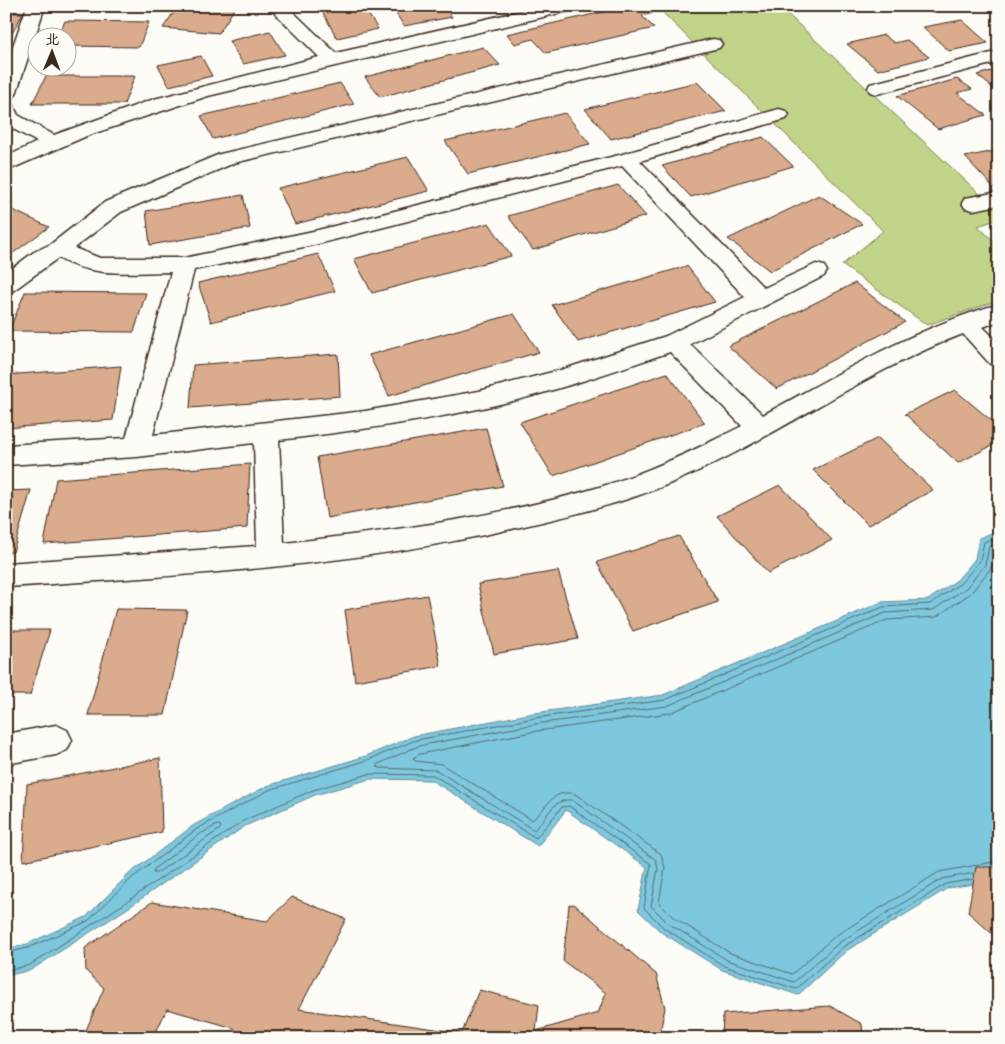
<svg xmlns="http://www.w3.org/2000/svg" width="1005" height="1044" font-family="'Patrick Hand','LXGW WenKai TC',sans-serif">
<style>
.green{fill:#c2d489;stroke:#7e7f54}
.water{fill:#7ec8df;stroke:#638992}
.lines{fill:none;stroke-linecap:round;stroke-linejoin:round}
.shore{stroke:#56696b;stroke-width:1}
.building{fill:#daab8c;stroke:#3b2a1e}
.street-casing{stroke:#3b2a1e;stroke-width:3}
.street{fill:#fdfcf7;fill-rule:evenodd}
</style>
<rect width="100%" height="100%" fill="#fdfcf7"/>
<filter id="ink" filterUnits="userSpaceOnUse"><feTurbulence type="fractalNoise" baseFrequency=".02" numOctaves="2"/><feDisplacementMap in="SourceGraphic" scale="10" xChannelSelector="R" yChannelSelector="G"/><feConvolveMatrix kernelMatrix="1 2 1 2 8 2 1 2 1" color-interpolation-filters="sRGB"/></filter>
<g filter="url(#ink)">
<polygon class="green" points="656,6 779,6 999,212 999,219 978,226 999,246 999,300 927,325 842,265 883,231"/>
<polygon class="water" points="999,530 999,880 948,888 846,951 798,995 722,970 661,932 638,910 647,867 566,810 538,846 431,780 370,779 315,795 245,826 128,908 31,970 6,976 6,949 27,944 86,917 129,874 194,825 267,786 366,756 414,736 534,713 663,695 882,602 928,600 957,580 975,559 979,538"/>
<g class="lines">
<g class="shore">
<path d="M999,551L996,553L991,568L971,593L936,617L887,620L670,713L537,731L420,754L413,758L415,761L441,764L532,820C548,808 552,788 575,794L661,854L665,868L659,903L673,917L730,953L792,974L835,936L939,872L999,861"/>
<polygon points="218,825 221,826 220,829 157,873 153,873 154,869 200,834"/>
<path d="M974,873L942,879L840,942L794,982L727,960L668,923L651,906L658,869L656,860L572,800C552,798 547,819 534,830L436,770L379,768L376,765L418,746L536,724L667,706L885,613L933,610L966,588L985,565L989,547L999,543"/>
<polyline points="6,953 28,948 88,921 132,878 197,829 269,790 368,760 416,740 535,718 665,700 883,607 930,604 961,583 980,561 984,542 999,536"/>
<polyline points="6,971 30,965 125,903 243,821 313,790 369,774 433,775 536,838 562,807 569,806 651,864 644,908 664,928 724,966 796,989 843,947 946,884 973,879"/>
</g>
</g>
<g class="building">
<polygon points="178,6 236,6 219,33 163,28"/>
<polygon points="355,6 363,6 378,29 337,38 323,13"/>
<polygon points="391,6 445,6 452,17 404,26"/>
<polygon points="476,6 502,6 479,11"/>
<polygon points="629,6 646,6 653,13 642,16 654,28 546,53 533,39 515,44 507,34"/>
<polygon points="6,13 23,13 8,41 6,41"/>
<polygon points="962,20 988,43 949,51 923,27"/>
<polygon points="65,21 149,22 139,47 68,46 68,38 57,38"/>
<polygon points="270,31 285,55 243,64 229,41"/>
<polygon points="884,35 894,43 907,40 929,57 878,70 847,44"/>
<polygon points="483,47 500,65 380,97 365,77"/>
<polygon points="201,56 212,76 169,86 158,65"/>
<polygon points="999,69 999,93 977,75"/>
<polygon points="46,76 135,76 124,104 32,104"/>
<polygon points="957,79 972,89 957,93 986,115 938,129 897,96"/>
<polygon points="697,82 726,111 611,139 585,109"/>
<polygon points="340,83 354,104 213,139 201,116"/>
<polygon points="565,113 590,144 468,174 445,141"/>
<polygon points="763,137 793,166 691,197 662,166"/>
<polygon points="999,150 999,187 994,188 965,157"/>
<polygon points="408,157 429,191 295,224 278,188"/>
<polygon points="618,185 646,216 533,250 508,216"/>
<polygon points="243,195 250,228 150,245 146,211"/>
<polygon points="819,195 862,224 770,271 728,239"/>
<polygon points="6,207 49,227 9,256 6,255"/>
<polygon points="489,223 511,256 372,293 354,259"/>
<polygon points="318,254 335,291 211,322 198,283"/>
<polygon points="687,266 715,302 578,342 552,305"/>
<polygon points="855,283 905,322 777,389 728,346"/>
<polygon points="25,292 146,293 134,332 9,331"/>
<polygon points="514,314 539,352 389,396 369,355"/>
<polygon points="338,354 340,396 190,408 193,365"/>
<polygon points="121,366 113,420 6,428 6,375"/>
<polygon points="667,373 705,423 553,476 520,422"/>
<polygon points="955,390 999,427 999,442 958,463 905,414"/>
<polygon points="486,428 503,486 327,518 317,457"/>
<polygon points="878,438 933,490 868,525 813,470"/>
<polygon points="250,464 247,528 44,544 56,479"/>
<polygon points="780,485 832,540 768,573 717,516"/>
<polygon points="31,490 13,552 6,553 6,491"/>
<polygon points="679,536 718,602 633,631 597,562"/>
<polygon points="558,571 578,639 494,654 478,584"/>
<polygon points="427,595 441,666 355,681 345,610"/>
<polygon points="116,609 187,610 165,715 88,715"/>
<polygon points="6,630 50,630 30,695 6,695"/>
<polygon points="160,758 162,832 23,861 27,784"/>
<polygon points="976,867 999,867 999,940 968,912"/>
<polygon points="292,897 346,919 299,1009 462,1033 479,990 539,1005 536,1031 598,1013 606,993 563,961 569,905 574,904 656,974 665,1008 659,1037 239,1038 234,1028 167,1009 153,1038 97,1038 84,1035 104,988 86,971 85,948 152,902 267,921"/>
<polygon points="830,1006 862,1024 863,1038 722,1038 723,1014"/>
</g>
<g class="lines">
<g class="street-casing">
<g id="street">
<polygon points="27,6 45,6 16,94 13,98 6,100 6,66"/>
<polygon points="268,6 287,6 336,53 543,6 578,6 575,10 569,11 208,96 89,135 6,171 6,157 37,142 6,125 6,103 13,105 18,115 54,135 154,99 319,57"/>
<path d="M713,39L719,40L722,44L719,48L234,163L121,212L74,248L100,258H184L318,230L619,155L779,109L786,111L789,115L786,119L640,161L764,288L816,264L824,266L827,271L824,276L690,344L763,415C839,374 916,327 999,304V321L983,327L999,343V366L990,364L963,334C861,373 772,441 671,483C621,504 569,516 516,528C349,567 177,576 6,587V563L257,546L254,443L137,457L6,465V445L126,438L171,272C133,272 92,278 58,258L14,290L6,293V273L34,252L51,244L105,202L220,154ZM622,166L745,297L666,336L564,369L479,391L365,411L153,435L194,270L318,244ZM670,352L742,426C697,449 651,471 603,486C500,517 391,531 284,543L279,440C346,432 412,423 478,409C543,396 607,373 670,352Z"/>
<polygon points="999,51 999,62 877,94 870,92 868,88 870,84"/>
<polygon points="999,192 999,205 973,210 965,208 962,203 965,198"/>
<polygon points="56,725 67,730 72,740 67,750 56,755 6,764 6,734"/>
</g>
</g>
<use href="#street" class="street"/>
</g>
</g>
<rect width="1005" height="1044" fill="none" stroke="#fdfcf7" stroke-width="25"/>
<rect x="12" y="12" width="980" height="1019" fill="none" stroke="#3b2a1e" stroke-width="2" filter="url(#ink)"/>
<g transform="translate(52 52) rotate(1)"><circle r="24" fill="#fdfcf7" stroke="#afa8a0"/>
<path d="M0-4L9 19L0 12L-9 19Z" fill="#3b2a1e"/>
<text y="-8" font-size="14" font-weight="bold" text-anchor="middle" fill="#3b2a1e">北</text>
</g>
</svg>
